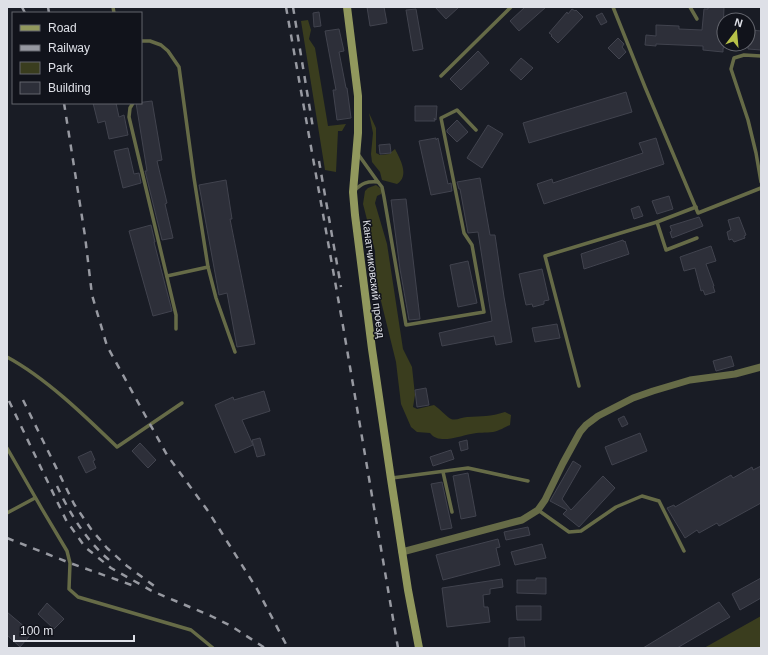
<svg xmlns="http://www.w3.org/2000/svg" width="768" height="655" font-family="Arial,sans-serif">
<style>
.green{fill:#3a3d1e}
.building{fill:#2d2f39;stroke:#41434e}
.lines{fill:none;stroke-linecap:round;stroke-linejoin:round}
.lane{stroke:#666b47;stroke-width:3.5}
.street{stroke:#666b47;stroke-width:7}
.secondary{stroke:#91985d;stroke-width:8}
.rail{stroke:#9799a1;stroke-width:2.5;stroke-dasharray:7 7;stroke-linecap:butt}
.labels{text-anchor:middle;stroke-width:3;stroke-linejoin:round;paint-order:stroke}
.street-label{font-size:11px;fill:#dee0e7;stroke:#11131b}
</style>
<rect width="100%" height="100%" fill="#191c25"/>
<g class="green">
<polygon points="308,20 311,30 309,39 315,48 328,126 346,124 342,131 338,131 336,172 325,170 301,21"/>
<path d="M369,113L376,128V153L380,155L389,154L395,149C400,159 410,176 397,184L382,180L380,172L372,162L371,154L373,133Z"/>
<path d="M376,185L383,190L381,194L377,196L375,203L387,244L403,349L412,367L415,395L413,407L417,409L434,405C439,408 447,417 451,419C456,421 462,417 467,417C482,416 490,417 505,412L511,415L510,425C505,427 499,431 493,432C486,433 478,432 471,434C459,436 439,445 430,433L417,432L411,427L401,404L396,362L381,301L376,285L375,251L363,204L365,191L368,188Z"/>
<polygon points="761,616 761,648 704,648"/>
</g>
<g class="building">
<polygon points="367,7 384,7 387,23 370,26"/>
<polygon points="435,7 459,7 446,19"/>
<polygon points="525,7 546,7 519,31 510,21"/>
<polygon points="708,7 724,7 723,32 724,32 724,48 723,48 723,52 703,50 703,46 656,44 656,46 645,45 646,35 656,36 656,25 679,26 679,29 702,30 704,9 708,9"/>
<polygon points="416,9 423,49 413,51 406,10"/>
<polygon points="572,9 575,11 576,10 583,17 558,43 551,36 552,35 549,33 567,12 568,14"/>
<polygon points="319,12 321,26 314,27 313,13"/>
<polygon points="602,13 607,22 601,25 596,16"/>
<polygon points="339,29 344,51 339,52 346,88 347,88 351,118 337,120 333,90 336,90 325,31"/>
<polygon points="751,30 761,31 761,50 748,49 748,33 750,33"/>
<polygon points="618,38 624,44 622,47 626,52 619,59 608,48"/>
<polygon points="478,51 489,63 461,90 450,79"/>
<polygon points="521,58 533,68 521,80 510,70"/>
<polygon points="626,92 632,112 529,143 523,123"/>
<polygon points="152,101 162,160 157,161 167,203 165,204 173,238 162,240 145,171 147,171 136,103"/>
<polygon points="93,103 116,103 119,117 124,115 128,135 109,139 105,121 98,123"/>
<polygon points="415,106 437,106 436,120 434,118 435,121 415,121"/>
<polygon points="457,120 468,132 457,142 447,132 447,130"/>
<polygon points="488,125 503,134 482,168 467,158"/>
<polygon points="436,138 436,140 438,138 448,184 451,183 452,191 431,195 419,141"/>
<polygon points="656,138 664,164 544,204 537,184 552,179 553,183 643,153 639,143"/>
<polygon points="390,144 391,153 380,154 379,145"/>
<polygon points="128,148 134,174 139,173 141,183 123,188 114,151"/>
<polygon points="480,178 490,235 495,235 504,297 512,342 496,345 494,336 442,346 439,333 492,321 478,232 468,233 460,189 459,189 457,182"/>
<polygon points="226,180 232,219 230,219 255,344 237,347 227,293 219,295 199,185"/>
<polygon points="669,196 673,209 657,214 652,201"/>
<polygon points="406,199 420,319 409,320 400,269 391,200"/>
<polygon points="639,206 643,216 634,219 631,209"/>
<polygon points="699,217 703,226 672,238 670,232 672,231 670,226"/>
<polygon points="739,217 746,235 744,236 745,238 734,242 732,239 729,240 727,232 731,230 728,220"/>
<polygon points="151,225 155,242 154,242 172,311 153,316 129,231"/>
<polygon points="623,240 624,242 625,241 629,254 584,269 581,254"/>
<polygon points="711,246 716,261 706,264 714,286 713,286 715,292 705,295 703,290 701,291 695,268 684,271 680,257"/>
<polygon points="468,261 477,303 458,307 450,265"/>
<polygon points="542,269 549,300 544,301 544,304 533,307 532,304 526,305 519,274"/>
<polygon points="557,324 560,338 535,342 532,328"/>
<polygon points="731,356 734,366 716,371 713,361"/>
<polygon points="426,388 429,405 417,407 415,390"/>
<polygon points="264,391 270,411 242,420 253,445 235,453 215,405 233,397 234,400"/>
<polygon points="624,416 628,424 622,427 618,419"/>
<polygon points="640,433 647,451 612,465 605,447"/>
<polygon points="260,438 265,455 257,457 252,440"/>
<polygon points="467,440 468,449 461,451 459,442"/>
<polygon points="140,443 156,460 148,468 132,451"/>
<polygon points="451,450 454,459 433,466 430,457"/>
<polygon points="91,451 95,460 93,461 96,468 86,473 78,457"/>
<polygon points="573,461 581,466 562,499 571,510 603,476 615,488 579,527 563,514 567,510 550,501"/>
<polygon points="761,466 761,503 719,526 717,523 699,533 697,530 685,538 667,508 674,505 675,507 731,475 733,478 752,467 753,470"/>
<polygon points="468,473 476,516 461,519 453,476"/>
<polygon points="442,482 452,528 441,530 431,484"/>
<polygon points="528,527 530,535 506,540 504,532"/>
<polygon points="498,539 500,547 496,548 500,565 443,580 436,555"/>
<polygon points="542,544 546,558 515,565 511,552"/>
<polygon points="536,578 546,578 546,594 517,593 517,580 536,580"/>
<polygon points="761,578 761,598 740,610 732,594"/>
<polygon points="502,579 503,587 490,589 490,594 483,595 484,607 488,607 490,622 447,627 442,588"/>
<polygon points="719,602 730,617 677,648 643,648"/>
<polygon points="47,603 64,619 54,629 38,614"/>
<polygon points="516,606 541,606 541,620 517,620"/>
<polygon points="7,612 32,633 20,647 7,635"/>
<polygon points="524,637 525,648 509,648 509,638"/>
</g>
<g class="lines">
<g class="lane">
<polyline points="113,7 114,13"/>
<polyline points="613,7 645,87 698,213 761,188"/>
<polyline points="690,7 697,19"/>
<polyline points="141,41 150,41 161,45 168,51 179,67 194,178 208,267 216,298 235,352"/>
<polyline points="761,56 744,55 734,58 731,69 748,120 756,153 761,182"/>
<polyline points="441,76 511,7"/>
<polyline points="133,103 130,108 129,117 176,315 176,329"/>
<polyline points="378,182 382,187 384,197 406,325 484,312 472,245 464,233 441,118 457,110 476,130"/>
<path d="M354,191C362,183 367,181 378,182L358,154"/>
<polyline points="657,222 666,250 697,238"/>
<polyline points="167,276 208,267"/>
<path d="M7,357C46,378 85,416 117,447L182,403"/>
<polyline points="579,386 545,256 657,222 696,207"/>
<polyline points="7,448 42,509 67,551 70,563 69,589 78,597 191,630 213,648"/>
<polyline points="443,472 452,512"/>
<polyline points="392,478 468,468 528,481"/>
<polyline points="538,510 569,532 581,531 616,507 642,496 659,501 684,551"/>
<polyline points="7,513 35,498"/>
</g>
<polyline class="street" points="402,552 522,520 538,510 545,500 563,463 580,432 586,425 598,416 633,398 653,391 690,380 735,374 761,367"/>
<polyline class="secondary" points="347,7 358,96 358,133 353,192 355,215 372,349 391,479 408,590 419,648"/>
<g class="rail">
<polyline points="22,7 25,13"/>
<polyline points="48,7 49,13"/>
<polyline points="286,7 343,326 398,648"/>
<polyline points="293,7 313,128"/>
<polyline points="64,103 85,236 92,295 107,346 167,455 208,511 257,589 288,648"/>
<polyline points="319,161 341,287"/>
<polyline points="23,400 74,504 91,529 107,548 127,566 157,588"/>
<polyline points="9,401 66,520 85,547 111,568 152,591 211,616 231,626 265,648"/>
<path d="M57,486C70,514 88,544 113,563"/>
<polyline points="7,538 70,563 137,587"/>
</g>
</g>
<g class="labels">
<g class="street-label">
<text transform="translate(374 279) rotate(83)" y="4">Канатчиковский проезд</text>
</g>
</g>
<rect width="768" height="655" fill="none" stroke="#dee0e7" stroke-width="16"/>
<rect x="12" y="12" width="130" height="92" fill="#11131b" stroke="#63656d"/>
<rect x="20" y="25" width="20" height="6" fill="#91985d" stroke="#63656d"/>
<text x="48" y="32" font-size="12" fill="#dee0e7">Road</text>
<rect x="20" y="45" width="20" height="6" fill="#9799a1" stroke="#63656d"/>
<text x="48" y="52" font-size="12" fill="#dee0e7">Railway</text>
<rect x="20" y="62" width="20" height="12" fill="#3a3d1e" stroke="#63656d"/>
<text x="48" y="72" font-size="12" fill="#dee0e7">Park</text>
<rect x="20" y="82" width="20" height="12" fill="#2d2f39" stroke="#63656d"/>
<text x="48" y="92" font-size="12" fill="#dee0e7">Building</text>
<g transform="translate(736 32) rotate(16)"><circle r="19" fill="#11131b" stroke="#63656d"/>
<path d="M0-3L7 15L0 10L-7 15Z" fill="#b7c148"/>
<text y="-6" font-size="11" font-weight="bold" text-anchor="middle" fill="#dee0e7">N</text>
</g>
<path d="M14 635v6h120v-6" fill="none" stroke="#dee0e7" stroke-width="2"/>
<text x="20" y="635" font-size="12" fill="#dee0e7" stroke="#11131b" stroke-width="3" paint-order="stroke">100 m</text>
</svg>
